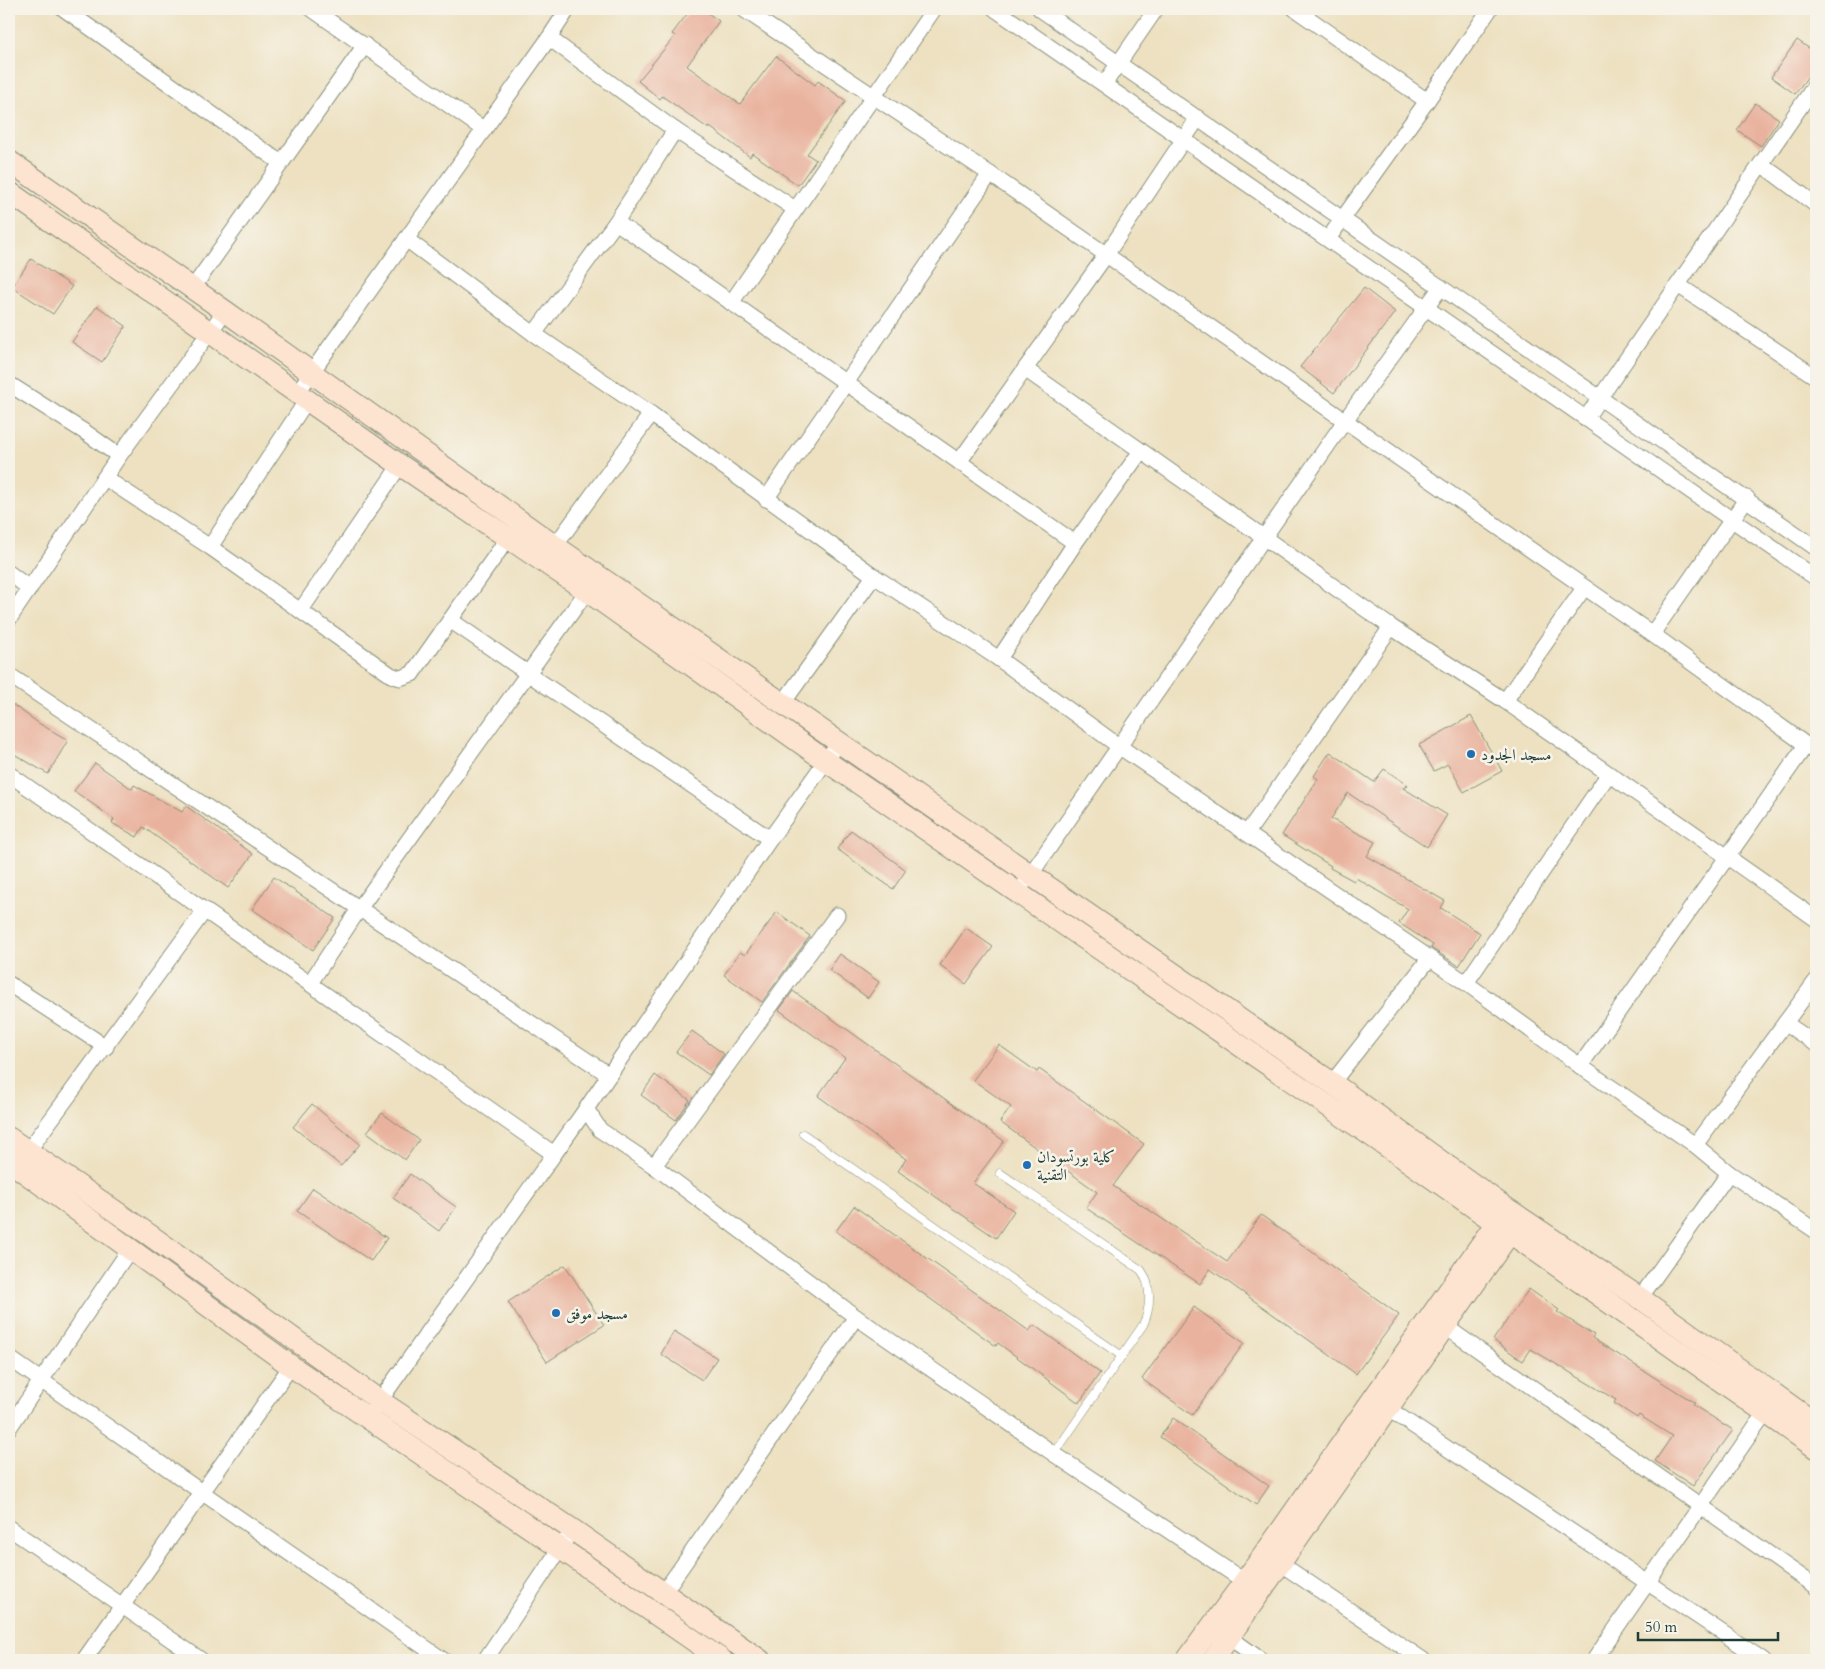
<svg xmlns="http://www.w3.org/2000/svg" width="1825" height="1669" font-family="Cardo,Amiri,serif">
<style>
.building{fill:#e9b29e}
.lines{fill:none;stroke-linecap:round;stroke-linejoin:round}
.lane-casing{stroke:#868f7a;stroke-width:9}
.street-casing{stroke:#868f7a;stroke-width:17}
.secondary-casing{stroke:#868f7a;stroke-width:23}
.lane{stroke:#fff;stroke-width:8}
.street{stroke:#fff;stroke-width:15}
.secondary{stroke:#fde4d1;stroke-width:21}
.poi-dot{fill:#1f6fb2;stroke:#f7f3e8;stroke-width:2}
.labels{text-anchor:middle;stroke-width:5;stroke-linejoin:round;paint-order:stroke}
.poi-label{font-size:16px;fill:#1f3d34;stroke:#f7f3e8;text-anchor:start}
</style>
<rect width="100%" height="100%" fill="#f7f3e8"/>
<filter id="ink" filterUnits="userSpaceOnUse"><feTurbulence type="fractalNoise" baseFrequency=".02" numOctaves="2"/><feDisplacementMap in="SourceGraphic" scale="10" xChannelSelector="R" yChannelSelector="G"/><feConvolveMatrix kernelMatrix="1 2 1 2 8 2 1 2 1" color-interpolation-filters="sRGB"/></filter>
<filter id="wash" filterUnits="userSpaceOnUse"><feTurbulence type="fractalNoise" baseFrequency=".0096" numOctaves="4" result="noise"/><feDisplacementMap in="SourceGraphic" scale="20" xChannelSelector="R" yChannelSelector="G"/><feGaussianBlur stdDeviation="1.12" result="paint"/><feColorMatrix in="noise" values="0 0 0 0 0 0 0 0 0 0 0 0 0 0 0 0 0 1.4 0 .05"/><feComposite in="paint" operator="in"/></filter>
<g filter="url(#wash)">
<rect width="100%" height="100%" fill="#ede1c1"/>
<g id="blocks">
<g class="building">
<polygon points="691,9 702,9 719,21 687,66 740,104 776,56 815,85 818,81 846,101 807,154 816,160 798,185 752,153 750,157 710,127 709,129 662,96 660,99 638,81 675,36 672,34"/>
<polygon points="1797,40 1816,53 1816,65 1795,94 1771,77"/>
<polygon points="1755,103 1779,119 1761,146 1737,130"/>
<polygon points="31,259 72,286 53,314 12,287"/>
<polygon points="1364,288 1395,312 1334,393 1300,367"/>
<polygon points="97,306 126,326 102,362 72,342"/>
<polygon points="9,702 40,724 68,740 48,774 9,751"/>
<polygon points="1471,716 1502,771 1464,792 1448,764 1434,771 1419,745"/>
<polygon points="1330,752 1374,782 1384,769 1408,785 1403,788 1447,815 1427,847 1348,793 1331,819 1375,842 1367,856 1445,901 1441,908 1480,933 1459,966 1431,948 1433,945 1399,923 1408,909 1356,878 1354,881 1330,868 1331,866 1282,835 1318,779 1314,776"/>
<polygon points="95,763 132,789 134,785 182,812 186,806 253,854 228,888 143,827 137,837 112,823 114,819 74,791"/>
<polygon points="851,830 906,870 893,889 837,849"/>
<polygon points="274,877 335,918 313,950 252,909"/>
<polygon points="777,912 810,936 762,1002 724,975 740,952 745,955"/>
<polygon points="966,928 993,947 966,984 940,965"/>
<polygon points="840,954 879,982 868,998 829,970"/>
<polygon points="793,991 1004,1141 973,1183 1014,1211 996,1238 898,1171 906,1159 818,1096 845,1058 779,1010"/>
<polygon points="692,1031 724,1054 709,1075 676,1052"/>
<polygon points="999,1045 1037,1072 1039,1069 1144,1144 1113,1186 1227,1262 1261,1215 1399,1315 1356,1374 1210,1269 1200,1284 1086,1208 1097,1192 1000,1122 1011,1107 973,1080"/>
<polygon points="655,1075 690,1100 676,1120 641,1095"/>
<polygon points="312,1104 360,1144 341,1166 293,1127"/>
<polygon points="382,1113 419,1140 405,1160 367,1132"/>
<polygon points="410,1174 456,1207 439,1231 393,1198"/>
<polygon points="313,1188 387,1238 371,1261 297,1211"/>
<polygon points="854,1206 1029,1331 1034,1325 1100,1373 1079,1403 998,1343 996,1346 836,1231"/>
<polygon points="565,1265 604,1325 547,1362 508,1302"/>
<polygon points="1529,1289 1559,1310 1557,1312 1594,1335 1592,1338 1695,1403 1693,1405 1733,1430 1693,1486 1655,1461 1672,1436 1639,1415 1637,1418 1614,1403 1616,1400 1531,1349 1523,1361 1493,1340"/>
<polygon points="1194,1307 1244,1343 1192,1415 1142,1379"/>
<polygon points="674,1331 717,1358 702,1380 661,1354"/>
<polygon points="1173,1418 1269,1486 1256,1505 1160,1437"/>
</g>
</g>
</g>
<g filter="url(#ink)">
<use href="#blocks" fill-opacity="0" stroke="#868f7a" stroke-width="1"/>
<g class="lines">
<g class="lane-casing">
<g id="lane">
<polyline points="803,1134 1122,1356"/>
<path d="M1000,1173L1141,1270C1152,1285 1151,1308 1143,1325L1054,1454"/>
</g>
</g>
<g class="street-casing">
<g id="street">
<polyline points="64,9 281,163"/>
<polyline points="312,9 483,129"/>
<polyline points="743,9 990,174 1652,634 1816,752"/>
<polyline points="995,9 1816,578"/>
<polyline points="1040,9 1816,548"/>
<polyline points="1295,9 1427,101"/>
<polyline points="549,38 675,130 795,209"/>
<polyline points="1105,83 1156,9"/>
<polyline points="1761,164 1816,205"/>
<polyline points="616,222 1075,543"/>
<polyline points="406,239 534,334 651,414 874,576 999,659 1120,747 1466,983 1580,1066 1695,1145 1729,1173 1816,1231"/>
<polyline points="1328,239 1427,101 1490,9"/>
<polyline points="1678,285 1816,377"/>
<polyline points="192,289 365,45"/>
<polyline points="731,303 934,9"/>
<polyline points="534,334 616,222 675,130"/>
<polyline points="1025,369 1391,627 1505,701 1816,919"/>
<polyline points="9,384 88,434 119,456"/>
<polyline points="297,393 549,38 568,9"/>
<polyline points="1586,418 1816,84"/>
<polyline points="959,462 1106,255 1198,118"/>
<polyline points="105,478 210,547 391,675 400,678 412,674 508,538"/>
<polyline points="766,499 990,174"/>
<polyline points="555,546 651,414"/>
<polyline points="210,547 307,400"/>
<polyline points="9,573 29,588"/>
<polyline points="301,610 400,465"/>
<polyline points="9,619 119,456 225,311"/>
<polyline points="450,620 770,839"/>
<polyline points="1652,634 1747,498"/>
<polyline points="999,659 1075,543 1141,451"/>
<polyline points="9,675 609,1075"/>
<polyline points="1505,701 1584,588"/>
<polyline points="783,703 874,576"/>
<polyline points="9,774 554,1154"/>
<polyline points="1247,833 1391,627"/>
<polyline points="1026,881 1344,422 1441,287"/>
<polyline points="310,983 359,909 587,591"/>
<polyline points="1466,983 1608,775"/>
<polyline points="9,984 106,1047"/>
<polyline points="1785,1023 1816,1044"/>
<polyline points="1580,1066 1806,745"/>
<polyline points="1332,1083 1429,959"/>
<polyline points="586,1109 600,1130 654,1166 856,1317 1054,1454 1244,1581"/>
<polyline points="1695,1145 1816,981"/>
<polyline points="28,1151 205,910"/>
<polyline points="654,1166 837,915"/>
<polyline points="1640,1298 1729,1173"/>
<polyline points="1446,1327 1816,1587"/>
<polyline points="9,1358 443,1660"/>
<polyline points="1387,1408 1763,1660"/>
<polyline points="374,1409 586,1109 770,839 840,741"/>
<polyline points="9,1428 130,1249"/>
<polyline points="9,1528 201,1660"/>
<polyline points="1281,1564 1423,1660"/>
<polyline points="664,1592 856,1317"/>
<polyline points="1229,1637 1261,1660"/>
<polyline points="84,1660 291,1366"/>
<polyline points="485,1660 565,1541"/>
<polyline points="1594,1660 1771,1404"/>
</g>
</g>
<g class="secondary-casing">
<g id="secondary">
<polyline points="9,161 225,311 555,546 1332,1083 1506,1208 1640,1298 1816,1424"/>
<polyline points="9,192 400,465 587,591 826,761 1401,1156 1816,1448"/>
<polyline points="9,1138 151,1236 380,1401 573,1530 760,1660"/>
<polyline points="9,1161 291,1366 560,1548 722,1660"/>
<polyline points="1187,1660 1266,1552 1503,1213"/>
<polyline points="1213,1660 1518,1221"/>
</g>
</g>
<use href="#lane" class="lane"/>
<use href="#street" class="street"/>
<use href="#secondary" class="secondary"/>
</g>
</g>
<g class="poi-dot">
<circle cx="1471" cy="754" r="5"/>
<circle cx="1027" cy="1165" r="5"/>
<circle cx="556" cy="1313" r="5"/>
</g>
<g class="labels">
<g class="poi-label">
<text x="1481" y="760">مسجد الجدود</text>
<text x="1037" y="1162">كلية بورتسودان<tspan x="1037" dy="18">التقنية</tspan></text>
<text x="566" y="1319">مسجد موفق</text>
</g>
</g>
<rect width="1825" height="1669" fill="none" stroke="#f7f3e8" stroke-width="30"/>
<path d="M1638 1632v8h140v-8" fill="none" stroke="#1f3d34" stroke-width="2.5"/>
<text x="1645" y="1632" font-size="15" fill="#1f3d34" stroke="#f7f3e8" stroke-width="4" paint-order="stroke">50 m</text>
</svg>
